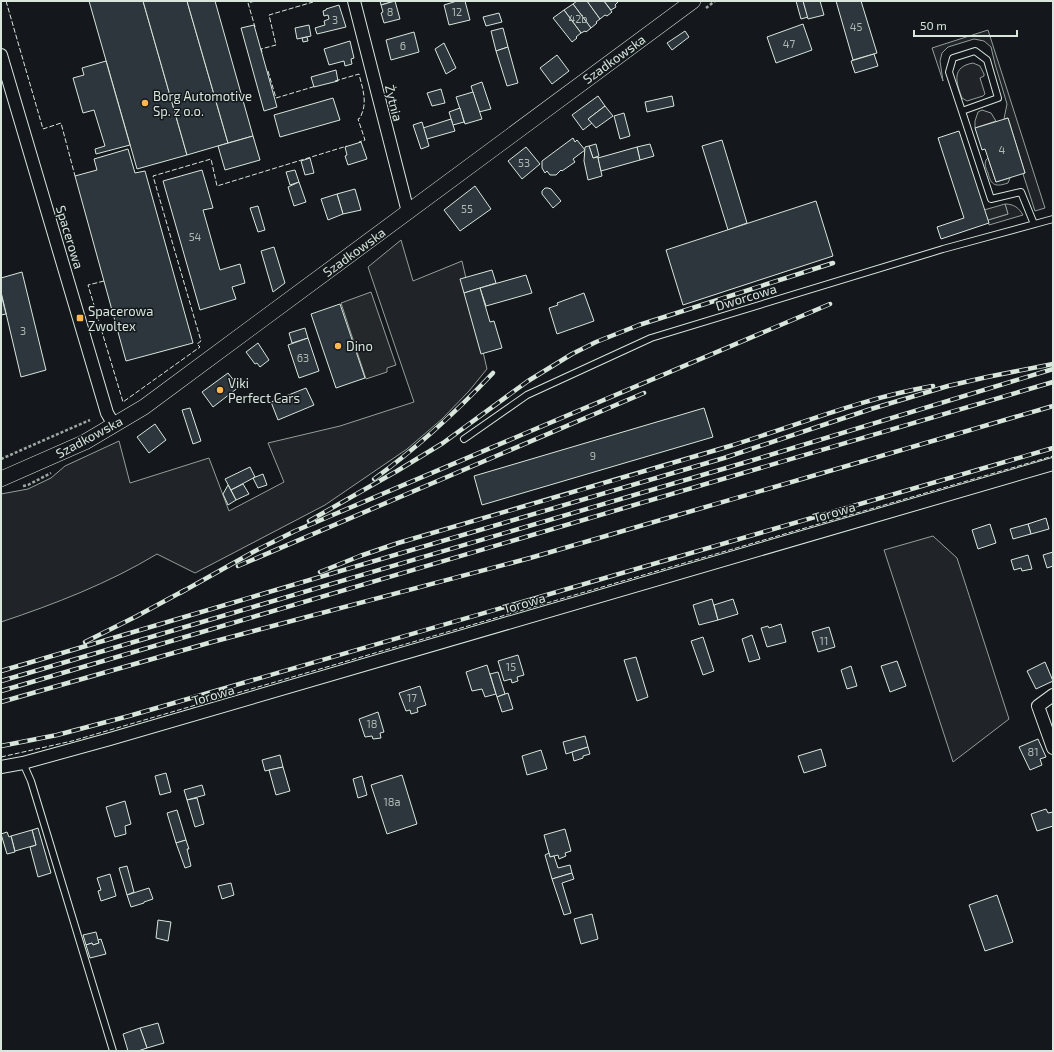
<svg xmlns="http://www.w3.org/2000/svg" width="1054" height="1052" font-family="'Exo 2',sans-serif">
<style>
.green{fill:#202428;stroke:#939e99}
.parking{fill:#24282b;stroke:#939e99}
.building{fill:#2c363c;stroke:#d8e6dc}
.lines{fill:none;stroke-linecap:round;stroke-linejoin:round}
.service-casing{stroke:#d8e6dc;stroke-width:8}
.minor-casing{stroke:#d8e6dc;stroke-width:14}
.tertiary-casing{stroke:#d8e6dc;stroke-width:16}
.path{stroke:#9da8a2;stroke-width:2.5;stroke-dasharray:3 2;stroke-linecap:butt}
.service{stroke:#14181c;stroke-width:6}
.minor{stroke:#14181c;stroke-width:12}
.tertiary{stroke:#14181c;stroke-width:15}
.rail-casing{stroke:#d8e6dc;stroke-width:4.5}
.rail{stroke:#14181c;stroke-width:3;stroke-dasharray:9;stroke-linecap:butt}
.fence{stroke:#d8e6dc;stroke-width:1;stroke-dasharray:5 2;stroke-linecap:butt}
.poi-dot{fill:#ffb74d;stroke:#14181c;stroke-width:1.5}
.labels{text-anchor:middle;stroke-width:3;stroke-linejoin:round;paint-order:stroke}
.number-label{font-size:11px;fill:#adbab4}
.street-label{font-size:13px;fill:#d8e6dc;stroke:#14181c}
.poi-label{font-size:13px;fill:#d8e6dc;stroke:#14181c;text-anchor:start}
</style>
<rect width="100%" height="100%" fill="#14181c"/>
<g class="green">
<polygon points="988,30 1045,208 1035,211 1023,174 1025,173 1008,118 1004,119 1007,104 995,64 991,47 984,41 974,39 948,47 942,53 940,61 943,81 932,48"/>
<path d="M973,63L980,66L984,74V76L980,78L985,94L983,96L967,101L962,98C956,82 951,67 973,63Z"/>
<polygon points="982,110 991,113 996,121 975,128 975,121 978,112"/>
<path d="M988,158L996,182L1010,178L1008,183C996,187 991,186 988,173C986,168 984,165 986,160Z"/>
<path d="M1005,204C1014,204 1019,208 1023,215L989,225L988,220L1008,214Z"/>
<path d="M401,240L413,281L462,261L487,369L469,391L442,419L407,449L325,505L195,573L157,554C109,583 55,604 1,622V494L28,489L51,478L65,466L119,441L130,483L209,458L229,511L284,482L268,443L340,426L414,402L368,267Z"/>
<polygon points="933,536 957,558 1009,719 953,762 884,550"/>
</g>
<g class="parking">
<polygon points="1005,204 1008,214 988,220 984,210"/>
<polygon points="371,292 396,365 387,368 387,372 366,379 341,303"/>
</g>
<g class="building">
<polygon points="89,1 143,1 187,155 137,169"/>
<polygon points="143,1 187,1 228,143 187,155"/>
<polygon points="187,1 215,1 253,136 228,143"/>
<polygon points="380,1 395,1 381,5"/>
<polygon points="395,1 400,19 384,23 381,13 383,12 381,5"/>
<polygon points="457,1 465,1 470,20 449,25 444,5"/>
<polygon points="577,1 587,1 600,19 596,22 597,23 591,28 573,4"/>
<polygon points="587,1 604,1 612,12 607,16 605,15 600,19"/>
<polygon points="604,1 618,1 618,2 615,5 616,7 611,10"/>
<polygon points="796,1 803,1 808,17 801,19"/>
<polygon points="803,1 820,1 824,15 808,19"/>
<polygon points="836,1 861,1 877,53 853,60"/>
<polygon points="573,4 591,28 586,32 585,31 581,33 564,10"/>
<polygon points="339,5 346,27 317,34 315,28 325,25 324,21 329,19 328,15 324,16 323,11 326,10 326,9"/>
<polygon points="564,10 581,33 576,37 577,38 572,42 553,18"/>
<polygon points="499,13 502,22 486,26 483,17"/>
<polygon points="803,24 812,50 776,63 767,37"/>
<polygon points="254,25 277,107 264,111 241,28"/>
<polygon points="309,25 311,36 297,39 295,28"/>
<polygon points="503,28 508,47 496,51 491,31"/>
<polygon points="685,31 689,37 672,50 667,43"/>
<polygon points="414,32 419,52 391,60 386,40"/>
<polygon points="307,37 308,41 303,42 302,38"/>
<polygon points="350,41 354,58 351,59 352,64 345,66 344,61 329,65 324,49"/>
<polygon points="444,43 456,68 446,74 435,49"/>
<polygon points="508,47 518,83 507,86 496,51"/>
<polygon points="874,54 878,66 855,73 851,61"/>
<polygon points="557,55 569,71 552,84 540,68"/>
<polygon points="106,61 130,145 96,154 95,149 105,146 94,110 83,113 73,78 84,75 82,68"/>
<polygon points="336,70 338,81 314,87 311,77"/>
<polygon points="482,82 491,109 479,112 471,86"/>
<polygon points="441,89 445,103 432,106 427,93"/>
<polygon points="473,92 482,119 465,124 456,97"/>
<polygon points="598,96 605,106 588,119 592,123 583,130 572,115"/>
<polygon points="672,96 674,106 647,112 645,102"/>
<polygon points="333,98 340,120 280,137 274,115"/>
<polygon points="605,106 613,116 596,128 588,119"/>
<polygon points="460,108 464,122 453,125 449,112"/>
<polygon points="624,113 630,136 620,139 614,116"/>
<polygon points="1008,118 1025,173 996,182 985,149 982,150 975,128"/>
<polygon points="451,119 455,131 427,139 423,128"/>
<polygon points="422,122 429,146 421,149 413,125"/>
<polygon points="959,131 989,223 941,239 937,227 964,218 938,138"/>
<polygon points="253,136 260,160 225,170 218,146"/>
<polygon points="573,138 575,142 577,140 585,150 573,159 575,162 562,171 561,170 556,175 550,175 547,171 545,173 542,168 542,161"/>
<polygon points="722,140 747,223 728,230 702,146"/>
<polygon points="361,142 367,159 348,165 345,156 347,155 345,147"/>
<polygon points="596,144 599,156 593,158 589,146"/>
<polygon points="650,144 654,156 640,160 637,147"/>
<polygon points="589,146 593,158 598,157 602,176 588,180 584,161 585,147"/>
<polygon points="526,147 540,164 522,179 508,161"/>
<polygon points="637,147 640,160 601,171 598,158"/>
<polygon points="128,149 135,173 145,171 193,343 126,361 75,176 97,170 94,159"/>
<polygon points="310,158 314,173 305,175 301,161"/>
<polygon points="202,170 213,208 203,210 220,270 240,264 245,283 232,287 236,299 200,310 163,181"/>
<polygon points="295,170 299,182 290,185 286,172"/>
<polygon points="299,182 306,202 294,206 288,187"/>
<polygon points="475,186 491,209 460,231 444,210"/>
<polygon points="545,188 548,188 551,189 561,201 553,208 542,194 542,191"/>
<polygon points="355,189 361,210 343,214 337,194"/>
<polygon points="337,194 343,214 328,220 321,199"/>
<polygon points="816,201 833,256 683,305 666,250"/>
<polygon points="258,206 265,230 258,232 250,208"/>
<polygon points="274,247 285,283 273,292 261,251"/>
<polygon points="492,270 496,283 464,293 460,279"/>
<polygon points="22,272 46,370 21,377 1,292 1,278"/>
<polygon points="526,275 532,293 486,306 480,288"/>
<polygon points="480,288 490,322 494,321 502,348 481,354 464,293"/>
<polygon points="584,293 594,321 557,334 549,308 558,305 557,303"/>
<polygon points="1,294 6,314 1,315"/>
<polygon points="340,304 365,378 336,388 311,314"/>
<polygon points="305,328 308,338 292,343 289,333"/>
<polygon points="308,338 319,371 299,378 288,345"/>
<polygon points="258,343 269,360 260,367 257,363 255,364 246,352"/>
<polygon points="228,373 239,387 213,407 202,392"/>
<polygon points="306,388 314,405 278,420 271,402"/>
<polygon points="190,408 201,441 193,444 182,410"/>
<polygon points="704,408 713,437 482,505 474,476"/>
<polygon points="155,424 166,440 149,453 137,437"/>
<polygon points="250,467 255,477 231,490 225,479"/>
<polygon points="263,474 267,485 258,488 253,478"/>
<polygon points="243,484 249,494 236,500 231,490"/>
<polygon points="228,485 236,500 228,505 223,494"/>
<polygon points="1046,518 1049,529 1031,534 1028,524"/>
<polygon points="990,524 996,543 978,549 972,530"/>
<polygon points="1028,524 1031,534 1013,539 1010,529"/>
<polygon points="1053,552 1053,566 1047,568 1043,555"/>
<polygon points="1028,555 1032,569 1022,571 1021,568 1014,570 1011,560"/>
<polygon points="712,599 718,620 699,625 693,605"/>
<polygon points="733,599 738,614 718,620 714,605"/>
<polygon points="781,624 786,642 767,647 761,628 768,626 769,628"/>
<polygon points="829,627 835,647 818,652 812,632"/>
<polygon points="752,635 760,659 749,662 742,639"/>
<polygon points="703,637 714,671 703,675 691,641"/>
<polygon points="518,655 524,675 517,677 518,681 512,683 511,679 504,681 498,661"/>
<polygon points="636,657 648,697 637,701 624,660"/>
<polygon points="897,661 906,686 890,692 881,666"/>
<polygon points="1045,662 1053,681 1036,689 1027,671"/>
<polygon points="487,665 496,694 485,697 482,689 472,691 466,672"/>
<polygon points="851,666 857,686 847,689 841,670"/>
<polygon points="498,672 505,694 497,697 490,674"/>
<polygon points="420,686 426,705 417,708 418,712 411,714 410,710 406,711 399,693"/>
<polygon points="508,693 513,709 502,712 497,697"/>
<polygon points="378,712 384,732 380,733 381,738 373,739 372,736 365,737 359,719"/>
<polygon points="585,736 588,747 566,754 563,742"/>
<polygon points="1038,739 1046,757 1040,759 1042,765 1030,770 1019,747"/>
<polygon points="588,747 590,754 583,756 583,758 574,761 572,752"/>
<polygon points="821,749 826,766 804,773 798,756"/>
<polygon points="541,750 547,769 527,775 522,756"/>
<polygon points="280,755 283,767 265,771 262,760"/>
<polygon points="283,767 290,791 276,795 269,770"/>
<polygon points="166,773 171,792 160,795 155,776"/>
<polygon points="402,775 417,824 387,834 371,785"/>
<polygon points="362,776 367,795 358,798 353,779"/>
<polygon points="202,785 205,795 187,800 184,790"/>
<polygon points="197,798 204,824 195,827 187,800"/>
<polygon points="125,801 131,824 125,826 126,834 115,837 106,807"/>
<polygon points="1046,809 1048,813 1053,812 1053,826 1037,831 1031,814"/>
<polygon points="177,810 186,840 176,843 167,813"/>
<polygon points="38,828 51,873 38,877 30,847 36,845 32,830"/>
<polygon points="565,829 571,851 565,853 566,856 559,859 558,855 550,857 544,835"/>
<polygon points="32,830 36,845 15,851 11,836"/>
<polygon points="7,832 9,837 11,836 15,852 7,854 1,834"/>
<polygon points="186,840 189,849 187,849 191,866 185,868 176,843"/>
<polygon points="549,853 550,857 554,856 558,868 570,865 572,873 552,879 545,855"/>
<polygon points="127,866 134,892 127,895 119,868"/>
<polygon points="572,873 574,879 562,883 571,913 564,915 552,879"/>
<polygon points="110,874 116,896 101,901 98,891 101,890 97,878"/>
<polygon points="231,883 234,895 222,899 218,886"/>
<polygon points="149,888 153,899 144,902 144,903 131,907 127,895"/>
<polygon points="997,895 1013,942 985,951 969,905"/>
<polygon points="592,914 598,939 581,944 574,919"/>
<polygon points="158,920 171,922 168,941 156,938"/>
<polygon points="96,932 99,943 93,945 92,943 86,945 83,935"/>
<polygon points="101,939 106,954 90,958 86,945 92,943 93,945 99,943 98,940"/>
<polygon points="158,1023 164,1043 147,1048 140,1028"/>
<polygon points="140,1028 147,1048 138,1051 128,1051 123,1034"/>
</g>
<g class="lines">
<g class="service-casing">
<g id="service">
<polyline points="962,111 998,98 987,60 975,51 953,58 949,72 991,199 1021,192 1034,224"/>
<polyline points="464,439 527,395 651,338 943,249 1053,219"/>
<polyline points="23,763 31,781 113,1051"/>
</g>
</g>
<g class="minor-casing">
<g id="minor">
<polyline points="354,1 408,212"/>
<polyline points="1,55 107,413 114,425"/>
<polyline points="1053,695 1038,706 1053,748"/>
<polyline points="1,767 23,763 110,739 1053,464"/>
</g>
</g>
<g class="tertiary-casing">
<polyline id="tertiary" points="1,479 85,442 144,407 693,1"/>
</g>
<g class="path">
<polyline points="706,8 715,1"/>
<polyline points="1,459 90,420"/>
<polyline points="23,486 28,485 51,473"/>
</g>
<use href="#service" class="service"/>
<use href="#minor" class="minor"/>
<use href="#tertiary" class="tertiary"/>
<g class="rail-casing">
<g id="rail">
<path d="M374,479C417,448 456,412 493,373"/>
<polyline points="309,521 397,471 443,443 528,381 572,354 596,342 639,325 833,263"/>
<polyline points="238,566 644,393"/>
<path d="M320,572L360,556L398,543C509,511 620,479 730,446C798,425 863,398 933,386"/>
<polyline points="180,593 255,551 295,531 830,304"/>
<polyline points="85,642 137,616 185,590"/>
<polyline points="1,671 724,458 871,409 948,386 987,377 1053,364"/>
<polyline points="1,681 750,461 1053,369"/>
<polyline points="1,691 1053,382"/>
<polyline points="1,702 212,642 530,558 1053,406"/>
<polyline points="1,746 57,735 129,716 1053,448"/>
</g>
</g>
<use href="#rail" class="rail"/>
<g class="fence">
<polyline points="6,1 43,129 61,123 75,176"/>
<polyline points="255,1 248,3 255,27"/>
<polyline points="262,52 261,49 276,45 269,15 313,2 313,1"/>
<polyline points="268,71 276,98 316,86"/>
<path d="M335,81L359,74C363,91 368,102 360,118L358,119L365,140L359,142"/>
<polyline points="104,281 88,285 123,402 200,347 197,344 201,341 153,176 211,159 217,186 347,146"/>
<polyline points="1,757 72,741 1053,456"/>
</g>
</g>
<g class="poi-dot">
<circle cx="145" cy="103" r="4"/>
<rect x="76" y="314" width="8" height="8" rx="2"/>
<circle cx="338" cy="346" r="4"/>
<circle cx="220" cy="390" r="4"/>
</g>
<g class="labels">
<g class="number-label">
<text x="390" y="16">8</text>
<text x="457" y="16">12</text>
<text x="578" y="23">42b</text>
<text x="335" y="24">3</text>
<text x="856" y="31">45</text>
<text x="789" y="48">47</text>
<text x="403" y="50">6</text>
<text x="1002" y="154">4</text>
<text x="524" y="167">53</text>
<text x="467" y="213">55</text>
<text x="195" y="241">54</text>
<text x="23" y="335">3</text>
<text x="303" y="362">63</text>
<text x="593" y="460">9</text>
<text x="824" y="645">11</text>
<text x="511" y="671">15</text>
<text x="412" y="702">17</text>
<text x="372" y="728">18</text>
<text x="1033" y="756">81</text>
<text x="392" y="806">18a</text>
</g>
<g class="street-label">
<text transform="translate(614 59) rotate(-36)" y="5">Szadkowska</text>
<text transform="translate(394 103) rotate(76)" y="5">Żytnia</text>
<text transform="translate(70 237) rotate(73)" y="5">Spacerowa</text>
<text transform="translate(354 252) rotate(-36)" y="5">Szadkowska</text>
<text transform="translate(746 297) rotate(-17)" y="5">Dworcowa</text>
<text transform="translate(89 437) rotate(-28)" y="5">Szadkowska</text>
<text transform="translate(834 512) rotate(-16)" y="5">Torowa</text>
<text transform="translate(524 603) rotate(-16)" y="5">Torowa</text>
<text transform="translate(213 695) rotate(-16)" y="5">Torowa</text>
</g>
<g class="poi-label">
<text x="153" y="101">Borg Automotive<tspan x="153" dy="15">Sp. z o.o.</tspan></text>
<text x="88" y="316">Spacerowa<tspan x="88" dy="15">Zwoltex</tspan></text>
<text x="346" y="351">Dino</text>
<text x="228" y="388">Viki<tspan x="228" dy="15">Perfect Cars</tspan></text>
</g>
</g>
<rect width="1054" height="1052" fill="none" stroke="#d8e6dc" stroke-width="4"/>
<path d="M914 30v6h103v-6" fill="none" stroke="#d8e6dc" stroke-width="2"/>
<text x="920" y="30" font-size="12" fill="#d8e6dc" stroke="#14181c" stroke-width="3" paint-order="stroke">50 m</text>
</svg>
